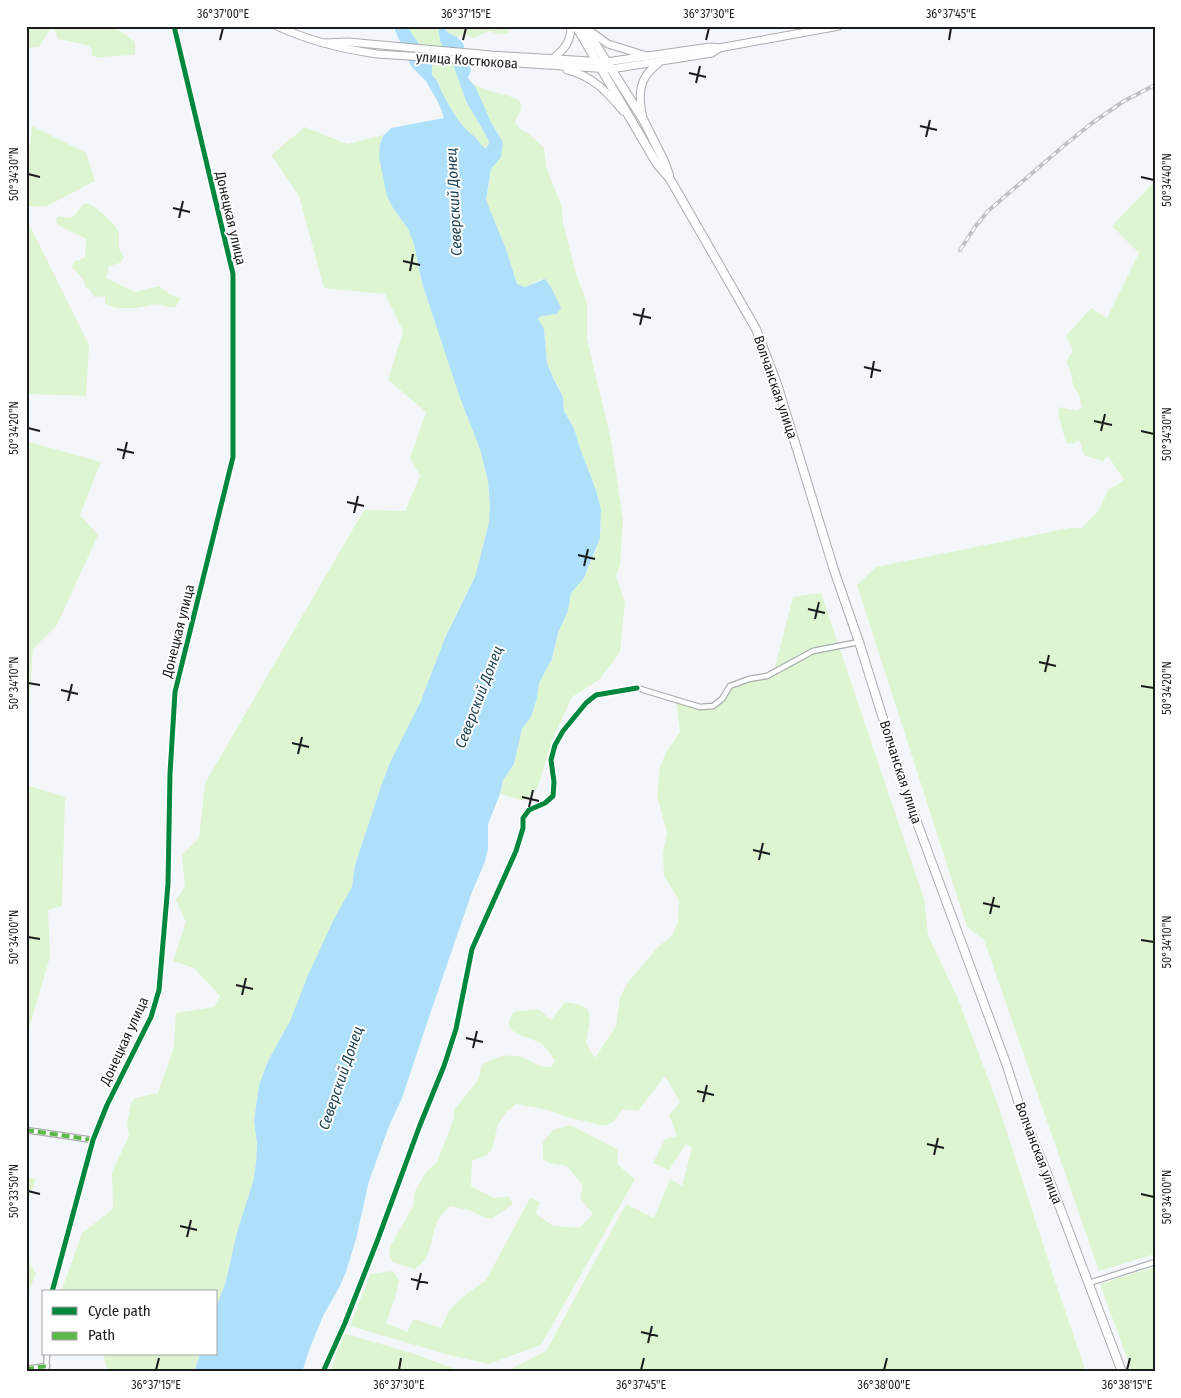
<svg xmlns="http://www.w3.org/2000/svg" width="1181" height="1398" font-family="'Fira Sans Condensed',sans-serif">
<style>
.green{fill:#ddf6d1}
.water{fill:#afe0fb}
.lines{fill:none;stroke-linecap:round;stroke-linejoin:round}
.minor-casing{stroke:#aaacae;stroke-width:7}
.secondary-casing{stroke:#aaacae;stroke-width:9}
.primary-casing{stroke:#aaacae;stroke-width:10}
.minor{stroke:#fdfefe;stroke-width:4.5}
.secondary{stroke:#fdfefe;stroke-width:7}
.primary{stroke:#fdfefe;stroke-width:8}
.rail-casing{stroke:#c1c1c2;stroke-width:4}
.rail{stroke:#fff;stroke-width:2;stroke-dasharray:5.5;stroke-linecap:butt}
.quiet{stroke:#58b947;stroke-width:4;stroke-dasharray:8 4;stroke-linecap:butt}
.cycleway-casing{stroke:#fff;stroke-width:8}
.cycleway{stroke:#00873e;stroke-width:5}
.ticks{fill:none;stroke:#1b1c1e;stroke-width:2}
.labels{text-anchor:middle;stroke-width:4;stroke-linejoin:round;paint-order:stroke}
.street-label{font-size:14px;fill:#1b1c1e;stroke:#fff}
.water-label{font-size:15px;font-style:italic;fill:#1b4356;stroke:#fff}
.neatline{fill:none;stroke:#1b1c1e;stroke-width:2}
.ticks-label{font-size:12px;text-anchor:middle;fill:#1b1c1e}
</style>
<rect width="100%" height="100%" fill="#f4f7fa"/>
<g class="green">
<polygon points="26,26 52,26 39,47 26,48"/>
<path d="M53,26H107L119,30L135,42V54C122,57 111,55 98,58L92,55V49L87,45L58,39Z"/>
<path d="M407,26H438L440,41L454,67L466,101L488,139L489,144L488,147H482C476,138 467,132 461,123C455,115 449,105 444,96C439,88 439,81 432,75V65Z"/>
<polygon points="443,26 506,26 509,31 508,34 498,34 489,31 474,38 465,34 457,37 447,32"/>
<path d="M472,83C478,86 484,89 490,91C498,94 520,96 521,105C522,112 516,117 515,123L519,128L530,135L544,148L546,167L562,207L563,223L577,277L587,303V339L611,440L623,520L620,565L616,576L625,603L620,652L600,679L572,697L552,741L537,789L525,801L500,794L503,780L514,764L522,729L531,717L537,698L539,683L552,659L558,633L568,611L571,593L584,578L596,550L601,530V510L596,490L580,448L572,423L564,411L563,397L553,378L547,363L544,329L538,319V317L560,306L551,290L548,281L541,279L525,287L517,284L507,252L486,203L491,169L500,136L491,122Z"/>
<polygon points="32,126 86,153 95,181 47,206 26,207 26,144 30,145"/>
<polygon points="305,127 347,144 384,135 380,144 393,208 408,229 414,244 422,283 460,398 480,449 488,481 490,505 489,522 475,577 445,638 420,703 385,775 355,865 352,887 290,1021 268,1061 259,1085 254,1121 257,1143 256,1163 253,1182 237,1232 226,1281 216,1308 216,1292 61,1292 82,1233 113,1209 112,1172 129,1136 127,1124 131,1103 135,1098 158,1093 174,1047 176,1013 214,1007 220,996 194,968 173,961 186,922 176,900 185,886 182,855 199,838 205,783 364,510 405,511 420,476 410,458 426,412 388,380 403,331 385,294 324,288 299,196 271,155"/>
<polygon points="1155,181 1155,1254 1099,1271 984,940 967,927 857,585 876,567 1070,528 1082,528 1099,510 1108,490 1124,480 1108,456 1103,461 1085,456 1082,451 1082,445 1078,440 1073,444 1066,443 1058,413 1059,407 1077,411 1082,407 1079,395 1073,385 1070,369 1067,364 1068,357 1072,353 1072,347 1066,336 1091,308 1107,318 1139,253 1112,226"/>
<path d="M88,203C96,207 118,225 119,234C120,248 116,243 124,257L120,263L109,266L106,278L135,292L159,286L169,294L181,298L175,308L156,304L136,308H116L105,304V296L94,297L90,290L85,287L84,280L72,267L74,261L80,260L85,257L86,239C76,232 61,230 55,221L58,216L70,218L75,215L82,205Z"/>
<polygon points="26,218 89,345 86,396 26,394"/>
<polygon points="26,441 101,462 80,515 98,535 57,625 33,649 26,743"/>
<path d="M821,593L924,899L928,935L958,999L997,1102L1055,1281L1086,1372H505L546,1351L626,1204L654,1218L670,1179L682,1186L692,1148L686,1144L669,1170L653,1163L665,1139L677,1136L669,1115L680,1102L665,1076L638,1111L623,1109L613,1122L606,1126L570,1118L549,1110L516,1104L507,1111L498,1124L492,1149L487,1155L472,1161L471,1186L494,1198L509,1196L513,1204L493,1218H485L472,1211L450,1206C447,1209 442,1213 439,1218C430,1235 433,1260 414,1269L393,1262L389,1255L390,1247L413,1206L415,1191L426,1172L437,1162L454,1118V1110L478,1080L482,1065C495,1058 506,1053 521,1057C533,1061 538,1068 551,1067L555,1061C551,1055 546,1047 540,1043C527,1035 497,1034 514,1012L538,1009L551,1020L565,1002L581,1005L588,1010L590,1018L586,1043L595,1058L616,1026L620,997L628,982L659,946L672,936L678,922L679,900L664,876L663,853L667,832L657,796L660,767L666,752L680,732L676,701C705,709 712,714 730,686L768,676L774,671L793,597Z"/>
<polygon points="26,785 65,797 62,906 48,910 50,957 28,1032 26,1032"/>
<polygon points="570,1125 617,1149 618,1165 635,1179 541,1345 489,1364 449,1355 350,1326 370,1274 393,1271 399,1280 395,1298 386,1323 407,1332 414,1319 441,1328 449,1311 465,1295 486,1280 530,1198 540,1202 536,1214 553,1226 579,1228 593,1214 580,1198 583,1186 567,1166 549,1163 543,1159 543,1142 553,1130"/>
<polygon points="26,1177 36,1179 26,1205"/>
<polygon points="26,1256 36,1274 26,1297"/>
<polygon points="1155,1267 1155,1372 1132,1372 1100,1284"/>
<polygon points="343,1333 415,1354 455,1369 491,1372 330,1372"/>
<polygon points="103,1354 200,1354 194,1372 108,1372"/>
</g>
<path class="water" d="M393,26H407L432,64V75C439,81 439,88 444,96C452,111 461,127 475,137C480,141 480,146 486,148L489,144L488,139L466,101L454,67L440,41L438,26H443L447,32L457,37L463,43L471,70L468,78L476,88L491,122L503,142L501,157L491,169L486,200L507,252L517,284L525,287L545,279C550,284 558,301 561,308L557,314L541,316L538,319L544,329L547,363L553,378L563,397L564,411L574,428L580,448L596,490L601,510L600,538L584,578L571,593L568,611L558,633L552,659L539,683L537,698L531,717L522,729L514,764L503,780L500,794L488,824V848L485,862L472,892L429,1017L402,1098L389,1126L369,1181L356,1239L346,1272L339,1288L324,1314L311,1345L302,1372H194L200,1354H216V1308L226,1281L237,1232L253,1182L256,1163L257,1143L254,1121L259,1085L268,1061L290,1021L308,975L334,919L352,887L355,865L381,786L389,765L420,703L445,638L475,577L489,522L490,505L488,481L480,449L460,398L422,283L414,244L408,229L393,208L387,196L379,157L380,144L384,135L391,128L444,118L439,104L426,81L411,66Z"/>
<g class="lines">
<g class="minor-casing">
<g id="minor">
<polyline points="637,688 700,707 713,706 722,699 730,686 749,679 767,676 813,651 859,642"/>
<polyline points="26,1130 93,1140"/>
<polyline points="1089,1283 1155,1262"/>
<polyline points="52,1292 93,1140 107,1105 151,1017 159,990 168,884 170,774 175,692 233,457 233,274 174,26"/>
<polyline points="26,1369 47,1366"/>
<polyline points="46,1372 47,1354"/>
</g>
</g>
<g class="secondary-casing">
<g id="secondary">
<path d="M277,26C309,41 342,49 377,54L611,69L712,53L719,48"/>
<polyline points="587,29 608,44 647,56"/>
<polyline points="324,43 348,42 491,55 606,62 710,47 719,48 839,26"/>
<path d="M552,59C564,50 571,42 571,26"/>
<path d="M567,70C593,76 607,92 623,111"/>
<path d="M643,118C638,96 638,77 658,64"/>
</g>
</g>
<g class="primary-casing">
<g id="primary">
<polyline points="576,26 657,164 670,179 756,329 777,384 834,570 859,642 908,798 1007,1066 1019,1104 1048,1176 1122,1372"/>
<polyline points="584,26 644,121 664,161 669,175"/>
</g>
</g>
<use href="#minor" class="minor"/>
<use href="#secondary" class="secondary"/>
<use href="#primary" class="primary"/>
<g class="rail-casing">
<polyline id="rail" points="960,250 975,227 988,211 1066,144 1092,123 1124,101 1155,85"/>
</g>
<use href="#rail" class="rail"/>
<g class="quiet">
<polyline points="26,1130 93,1140"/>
<polyline points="26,1369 47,1366"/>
</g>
<g class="cycleway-casing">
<g id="cycleway">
<polyline points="52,1292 93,1140 107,1105 151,1017 159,990 168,884 170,774 175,692 233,457 233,274 174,26"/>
<polyline points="323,1372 345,1323 378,1239 420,1125 444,1066 456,1029 472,949 516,851 523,828 523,818 529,810 545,803 553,796 554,782 551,760 555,745 563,731 586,703 596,695 637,688"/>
</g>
</g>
<use href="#cycleway" class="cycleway"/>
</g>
<path class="ticks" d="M220,40L223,28M463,40L466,28M706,40L709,28M949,40L951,28M689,73L706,77M696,83L700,66M920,126L937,130M926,137L930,120M28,174L40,177M1141,177L1154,180M173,208L190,212M179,218L183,201M403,261L420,265M410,271L413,254M633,314L651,318M640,325L644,308M864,367L881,371M871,378L874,361M1094,421L1112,425M28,428L40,431M1101,431L1105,414M1141,431L1154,434M117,449L134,453M123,459L127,442M347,502L364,506M354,513L358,496M578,555L595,559M584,566L588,549M808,609L825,613M815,619L819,602M1039,662L1056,666M1045,672L1049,655M28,683L40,685M1141,686L1154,688M61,690L78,694M68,701L72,684M292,743L309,747M298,754L302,737M522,797L539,801M529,807L533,790M753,850L770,854M759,860L763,843M983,903L1000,907M990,914L994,897M28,937L40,939M1141,940L1154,942M236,985L253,989M242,995L246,978M466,1038L483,1042M473,1048L477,1031M697,1091L714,1095M703,1102L707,1085M927,1144L944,1148M934,1155L938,1138M28,1191L40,1194M1141,1194L1154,1197M180,1226L197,1230M187,1237L191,1220M411,1279L428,1283M417,1290L421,1273M641,1332L658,1336M648,1343L652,1326M156,1370L159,1358M399,1370L401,1358M641,1370L644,1358M884,1370L887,1358M1127,1370L1130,1358"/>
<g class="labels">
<g class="street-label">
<text transform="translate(467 60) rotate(4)" y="5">улица Костюкова</text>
<text transform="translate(231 218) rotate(77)" y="5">Донецкая улица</text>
<text transform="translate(776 387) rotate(71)" y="5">Волчанская улица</text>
<text transform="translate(178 631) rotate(-76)" y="5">Донецкая улица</text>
<text transform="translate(901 772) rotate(72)" y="5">Волчанская улица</text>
<text transform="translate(124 1041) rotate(-65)" y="5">Донецкая улица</text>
<text transform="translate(1039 1153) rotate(69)" y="5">Волчанская улица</text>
</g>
<g class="water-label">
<text transform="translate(454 202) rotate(-93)" y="5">Северский Донец</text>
<text transform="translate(479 697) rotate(-69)" y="5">Северский Донец</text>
<text transform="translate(341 1078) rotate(-71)" y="5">Северский Донец</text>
</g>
</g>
<rect width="1181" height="1398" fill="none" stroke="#ffffff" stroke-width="55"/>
<rect x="42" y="1290" width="175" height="65" fill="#ffffff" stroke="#a4a4a5"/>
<rect x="52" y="1307" width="25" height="8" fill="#00873e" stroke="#a4a4a5"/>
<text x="88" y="1316" font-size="15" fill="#1b1c1e">Cycle path</text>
<rect x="52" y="1332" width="25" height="8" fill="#58b947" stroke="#a4a4a5"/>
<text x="88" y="1340" font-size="15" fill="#1b1c1e">Path</text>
<rect x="28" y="28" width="1126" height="1342" class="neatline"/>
<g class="ticks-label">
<text x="223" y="18">36°37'00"E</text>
<text x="466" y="18">36°37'15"E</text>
<text x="709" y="18">36°37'30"E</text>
<text x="951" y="18">36°37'45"E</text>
<text transform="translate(14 174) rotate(-90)" y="4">50°34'30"N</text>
<text transform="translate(1167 180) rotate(-90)" y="4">50°34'40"N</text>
<text transform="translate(14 428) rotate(-90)" y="4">50°34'20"N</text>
<text transform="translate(1167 434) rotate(-90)" y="4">50°34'30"N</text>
<text transform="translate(14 683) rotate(-90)" y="4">50°34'10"N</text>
<text transform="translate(1167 688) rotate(-90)" y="4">50°34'20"N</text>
<text transform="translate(14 937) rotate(-90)" y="4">50°34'00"N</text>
<text transform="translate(1167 942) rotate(-90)" y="4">50°34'10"N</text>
<text transform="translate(14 1191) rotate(-90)" y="4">50°33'50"N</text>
<text transform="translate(1167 1197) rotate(-90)" y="4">50°34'00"N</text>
<text x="156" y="1389">36°37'15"E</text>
<text x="399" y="1389">36°37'30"E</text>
<text x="641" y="1389">36°37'45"E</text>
<text x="884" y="1389">36°38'00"E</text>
<text x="1127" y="1389">36°38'15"E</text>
</g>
</svg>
